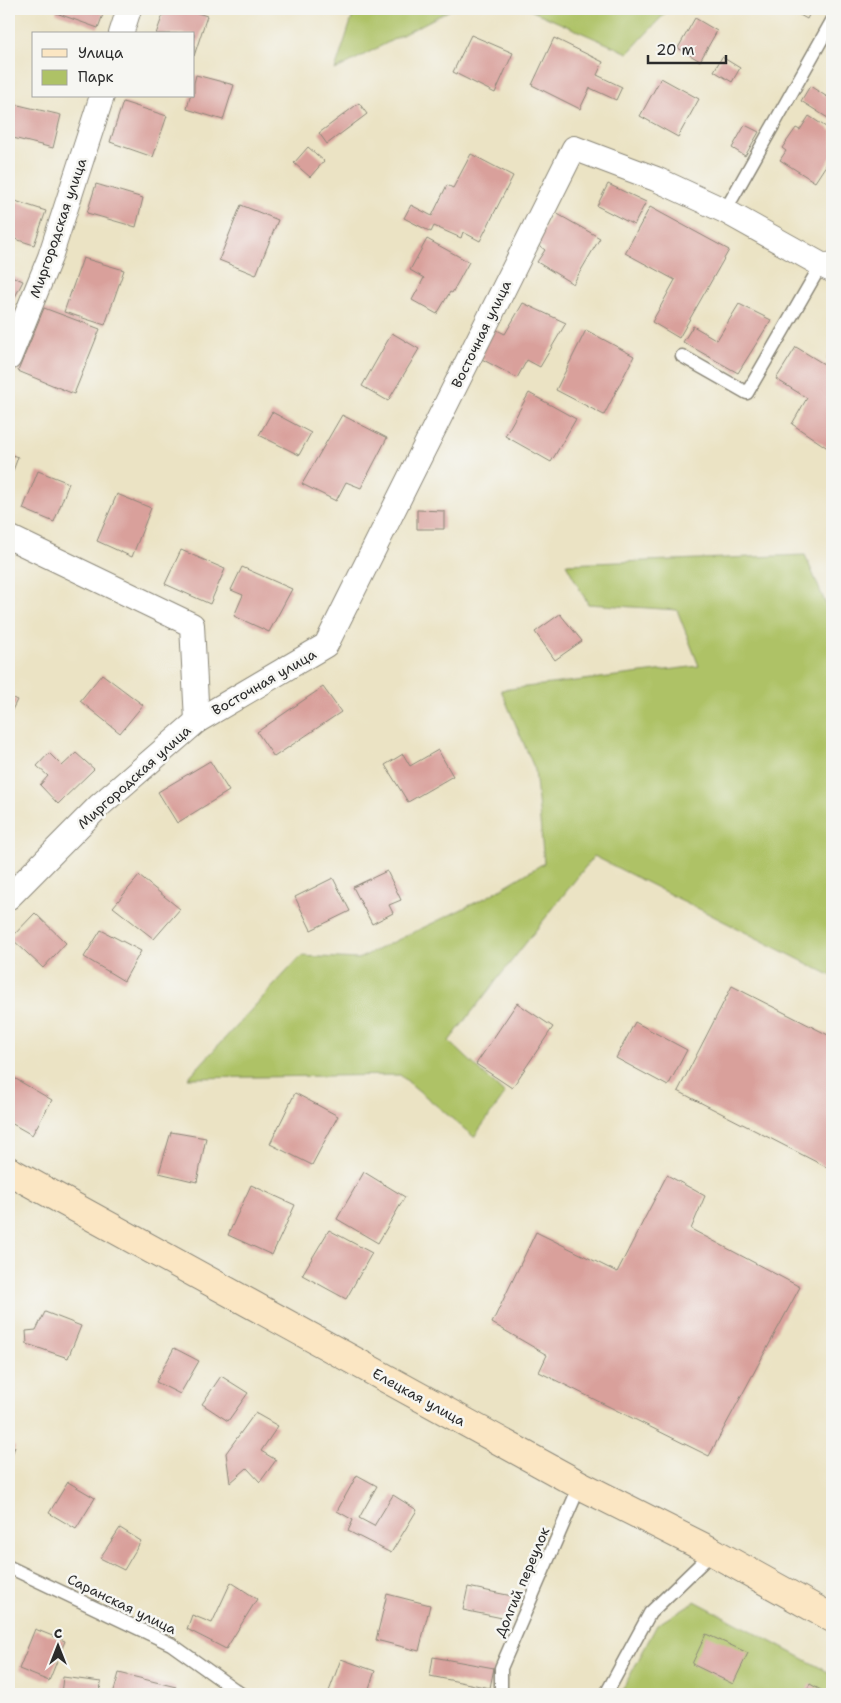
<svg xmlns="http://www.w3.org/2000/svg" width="841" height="1703" font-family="'Shantell Sans',sans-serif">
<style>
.green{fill:#aec266;stroke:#6c7648}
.building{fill:#d9a09b}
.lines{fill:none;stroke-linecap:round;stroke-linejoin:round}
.service-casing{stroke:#8b8778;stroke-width:15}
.minor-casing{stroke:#8b8778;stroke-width:26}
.secondary-casing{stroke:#8b8778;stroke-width:30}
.service{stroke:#fff;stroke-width:12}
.minor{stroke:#fff;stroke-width:24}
.secondary{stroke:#fbe6c3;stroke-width:28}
.labels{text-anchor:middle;stroke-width:5;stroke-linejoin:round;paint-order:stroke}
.street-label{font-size:14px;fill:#2b2b2b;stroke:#f6f6f2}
</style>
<rect width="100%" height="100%" fill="#f6f6f2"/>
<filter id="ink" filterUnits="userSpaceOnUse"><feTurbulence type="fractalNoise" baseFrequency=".02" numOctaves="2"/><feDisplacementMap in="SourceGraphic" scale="10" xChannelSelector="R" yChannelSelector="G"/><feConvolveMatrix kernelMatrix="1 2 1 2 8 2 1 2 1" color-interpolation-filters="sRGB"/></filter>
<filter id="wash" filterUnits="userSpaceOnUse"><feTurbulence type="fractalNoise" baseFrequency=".0096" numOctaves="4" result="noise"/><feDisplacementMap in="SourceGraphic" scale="20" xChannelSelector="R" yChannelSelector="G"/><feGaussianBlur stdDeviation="1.12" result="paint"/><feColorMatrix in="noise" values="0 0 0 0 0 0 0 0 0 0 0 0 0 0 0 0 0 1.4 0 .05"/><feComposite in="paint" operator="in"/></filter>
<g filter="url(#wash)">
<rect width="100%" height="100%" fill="#ebe3c4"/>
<g class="green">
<polygon points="355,9 452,9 335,70"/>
<polygon points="528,9 669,9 628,53"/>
<polygon points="805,555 830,614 832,614 832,976 594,856 449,1041 505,1094 474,1137 400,1075 188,1078 301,956 358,959 487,897 544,863 535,770 501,690 699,666 677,610 588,604 566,564"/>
<polygon points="695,1601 832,1674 832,1694 620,1694 657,1625"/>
</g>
<g id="blocks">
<g class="building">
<polygon points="57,9 105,9 98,28 56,13"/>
<polygon points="165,9 185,9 207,16 194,56 194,34 156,34"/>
<polygon points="789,9 812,9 807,19"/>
<polygon points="695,18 717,31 700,61 678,48"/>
<polygon points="471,35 513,53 495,93 453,72"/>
<polygon points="554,38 603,62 597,75 622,87 616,100 590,88 580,109 532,85"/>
<polygon points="722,57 740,68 732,82 714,71"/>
<polygon points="196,75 234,85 223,120 187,109 190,96 194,96 194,83"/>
<polygon points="661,78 699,99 678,137 640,116"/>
<polygon points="810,86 832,100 832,118 831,120 801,101"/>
<polygon points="123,102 167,116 153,157 110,142"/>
<polygon points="359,103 367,114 327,144 319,133"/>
<polygon points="14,104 61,115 53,148 9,137 9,125"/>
<polygon points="809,116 832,131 832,156 815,182 780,160 786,151 782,148 796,128 800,130"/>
<polygon points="745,125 759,132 745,156 732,148"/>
<polygon points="308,147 324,161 310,177 294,163"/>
<polygon points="471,154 513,176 480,241 463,232 461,238 434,226 431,232 404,218 411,205 432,216 447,185 453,188"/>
<polygon points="96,184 143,198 136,227 87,213"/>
<polygon points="608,184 646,202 634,225 597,206"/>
<polygon points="9,199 46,211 34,245 9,237"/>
<polygon points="241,205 278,220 256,275 219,260"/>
<polygon points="650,207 729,250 679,338 652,322 675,280 625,253"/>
<polygon points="554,212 600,238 573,284 537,262 545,250 536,243"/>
<polygon points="427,239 469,262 452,293 450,292 437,314 412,300 424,278 410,270"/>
<polygon points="83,258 124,270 105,325 64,312"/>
<polygon points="9,275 23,281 9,309"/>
<polygon points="523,303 566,323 540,367 527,360 517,378 478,357 493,328 505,334"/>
<polygon points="739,304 771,320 738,373 683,342 693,326 717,340"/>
<polygon points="44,308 100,329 74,394 18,371"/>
<polygon points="586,330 634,356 604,415 556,390"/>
<polygon points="392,333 419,349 388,401 362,386"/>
<polygon points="796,347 832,369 832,451 792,424 807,398 776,379"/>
<polygon points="832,348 832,363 826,359"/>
<polygon points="529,393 576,419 551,462 505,436"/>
<polygon points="272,412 311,433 299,455 259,435"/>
<polygon points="342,415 387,438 361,488 346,482 336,501 302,484"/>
<polygon points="9,454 18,457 9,482"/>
<polygon points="38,471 69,483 54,522 23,509"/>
<polygon points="117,494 151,508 132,557 97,541"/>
<polygon points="417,510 444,511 444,529 417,529"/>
<polygon points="181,550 225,569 210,604 165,584"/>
<polygon points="242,567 292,589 269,632 234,616 243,595 231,590"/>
<polygon points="560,614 582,641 555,660 535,632"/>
<polygon points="102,674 143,705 120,733 80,701"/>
<polygon points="323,687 341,712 274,757 257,732"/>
<polygon points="9,696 17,700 9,716"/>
<polygon points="438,750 453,776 408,802 385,765 403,754 410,766"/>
<polygon points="49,753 62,766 76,753 94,769 58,804 40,785 48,776 37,766"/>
<polygon points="210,761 229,791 177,823 158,792"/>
<polygon points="387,871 401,900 389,905 393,913 372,924 353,887"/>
<polygon points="139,876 180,909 154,939 113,907"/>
<polygon points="333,878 350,911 311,930 295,897"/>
<polygon points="35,913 66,943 43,968 11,938"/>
<polygon points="101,930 141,951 124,981 84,957"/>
<polygon points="732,986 832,1037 832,1170 678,1091"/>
<polygon points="517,1003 553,1027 512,1088 476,1064"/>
<polygon points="635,1022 687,1050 668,1086 616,1058"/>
<polygon points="9,1075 52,1100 32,1135 9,1122"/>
<polygon points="295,1093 338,1116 312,1165 270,1144"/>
<polygon points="171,1132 206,1138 197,1182 159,1173"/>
<polygon points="364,1172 405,1197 378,1243 337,1219"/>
<polygon points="667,1175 705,1196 691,1229 800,1287 709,1456 539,1372 547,1355 492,1323 536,1232 617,1272"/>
<polygon points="251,1185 295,1205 272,1255 228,1235"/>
<polygon points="329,1230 372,1253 346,1299 302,1275"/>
<polygon points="45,1312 81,1326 68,1358 27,1344 26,1331 36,1330"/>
<polygon points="174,1348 199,1361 180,1394 156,1382"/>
<polygon points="221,1376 248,1393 228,1421 202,1404"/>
<polygon points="255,1413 278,1426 261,1451 276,1460 260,1482 247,1468 230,1483 226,1453"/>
<polygon points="9,1444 15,1447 9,1462"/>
<polygon points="357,1475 377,1486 359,1518 374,1526 393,1495 417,1510 391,1553 348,1531 353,1520 337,1511"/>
<polygon points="68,1482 95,1498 76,1529 49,1513"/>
<polygon points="120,1528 141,1541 124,1570 100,1558"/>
<polygon points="231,1582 257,1599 226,1649 187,1629 192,1615 212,1623"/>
<polygon points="468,1587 512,1596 507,1619 463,1610"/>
<polygon points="387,1594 430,1605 419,1651 376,1640"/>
<polygon points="35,1629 65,1641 49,1681 19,1669"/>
<polygon points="706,1634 748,1653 733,1684 692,1664"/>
<polygon points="433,1657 494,1668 490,1688 430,1676"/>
<polygon points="341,1659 375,1671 367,1694 328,1694"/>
<polygon points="119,1673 176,1687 174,1694 113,1694"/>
<polygon points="63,1677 101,1682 100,1694 61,1694"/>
<polygon points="810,1684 828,1694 804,1694"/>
</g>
</g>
</g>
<g filter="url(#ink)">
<use href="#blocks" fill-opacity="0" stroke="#8b8778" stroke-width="1"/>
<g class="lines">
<g class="service-casing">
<g id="service">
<polyline points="725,211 832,21"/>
<polyline points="682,356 747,393 821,265"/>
<polyline points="9,1567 171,1644 241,1694"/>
<polyline points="501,1694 501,1668 580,1485"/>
<polyline points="606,1694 650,1613 713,1552"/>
</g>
</g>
<g class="minor-casing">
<g id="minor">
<polyline points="121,34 129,9"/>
<polyline points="9,358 50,257 102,96"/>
<polyline points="9,537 192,625 197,721"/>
<polyline points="9,897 100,805 197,721 326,645 574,148 656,179 725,211 829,269 832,264"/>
</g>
</g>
<g class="secondary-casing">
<polyline id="secondary" points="9,1171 580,1485 713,1552 832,1618"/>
</g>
<use href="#service" class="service"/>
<use href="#minor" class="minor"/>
<use href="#secondary" class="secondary"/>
</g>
</g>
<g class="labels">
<g class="street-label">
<text transform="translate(58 228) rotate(-71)" y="5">Миргородская улица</text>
<text transform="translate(481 334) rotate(-64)" y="5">Восточная улица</text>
<text transform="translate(264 682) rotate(-30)" y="5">Восточная улица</text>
<text transform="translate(134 777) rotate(-42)" y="5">Миргородская улица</text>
<text transform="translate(419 1397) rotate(29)" y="5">Елецкая улица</text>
<text transform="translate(522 1582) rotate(-67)" y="5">Долгий переулок</text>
<text transform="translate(122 1604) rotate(26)" y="5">Саранская улица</text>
</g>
</g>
<rect width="841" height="1703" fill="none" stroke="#f6f6f2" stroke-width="30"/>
<rect x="32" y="32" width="162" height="65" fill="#f6f6f2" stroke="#a5a5a2"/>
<rect x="42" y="49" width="25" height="8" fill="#fbe6c3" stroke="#a5a5a2"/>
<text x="78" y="58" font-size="15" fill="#2b2b2b">Улица</text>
<rect x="42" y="70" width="25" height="15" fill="#aec266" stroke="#a5a5a2"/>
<text x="78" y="82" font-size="15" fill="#2b2b2b">Парк</text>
<g transform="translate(58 1646)" stroke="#f6f6f2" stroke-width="4" paint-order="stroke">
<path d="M0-4L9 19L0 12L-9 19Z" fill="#2b2b2b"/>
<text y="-8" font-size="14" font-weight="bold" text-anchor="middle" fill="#2b2b2b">С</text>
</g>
<path d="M648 55v8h78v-8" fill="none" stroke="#2b2b2b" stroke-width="2.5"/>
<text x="656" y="55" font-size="15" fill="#2b2b2b" stroke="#f6f6f2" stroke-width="4" paint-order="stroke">20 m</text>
</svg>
